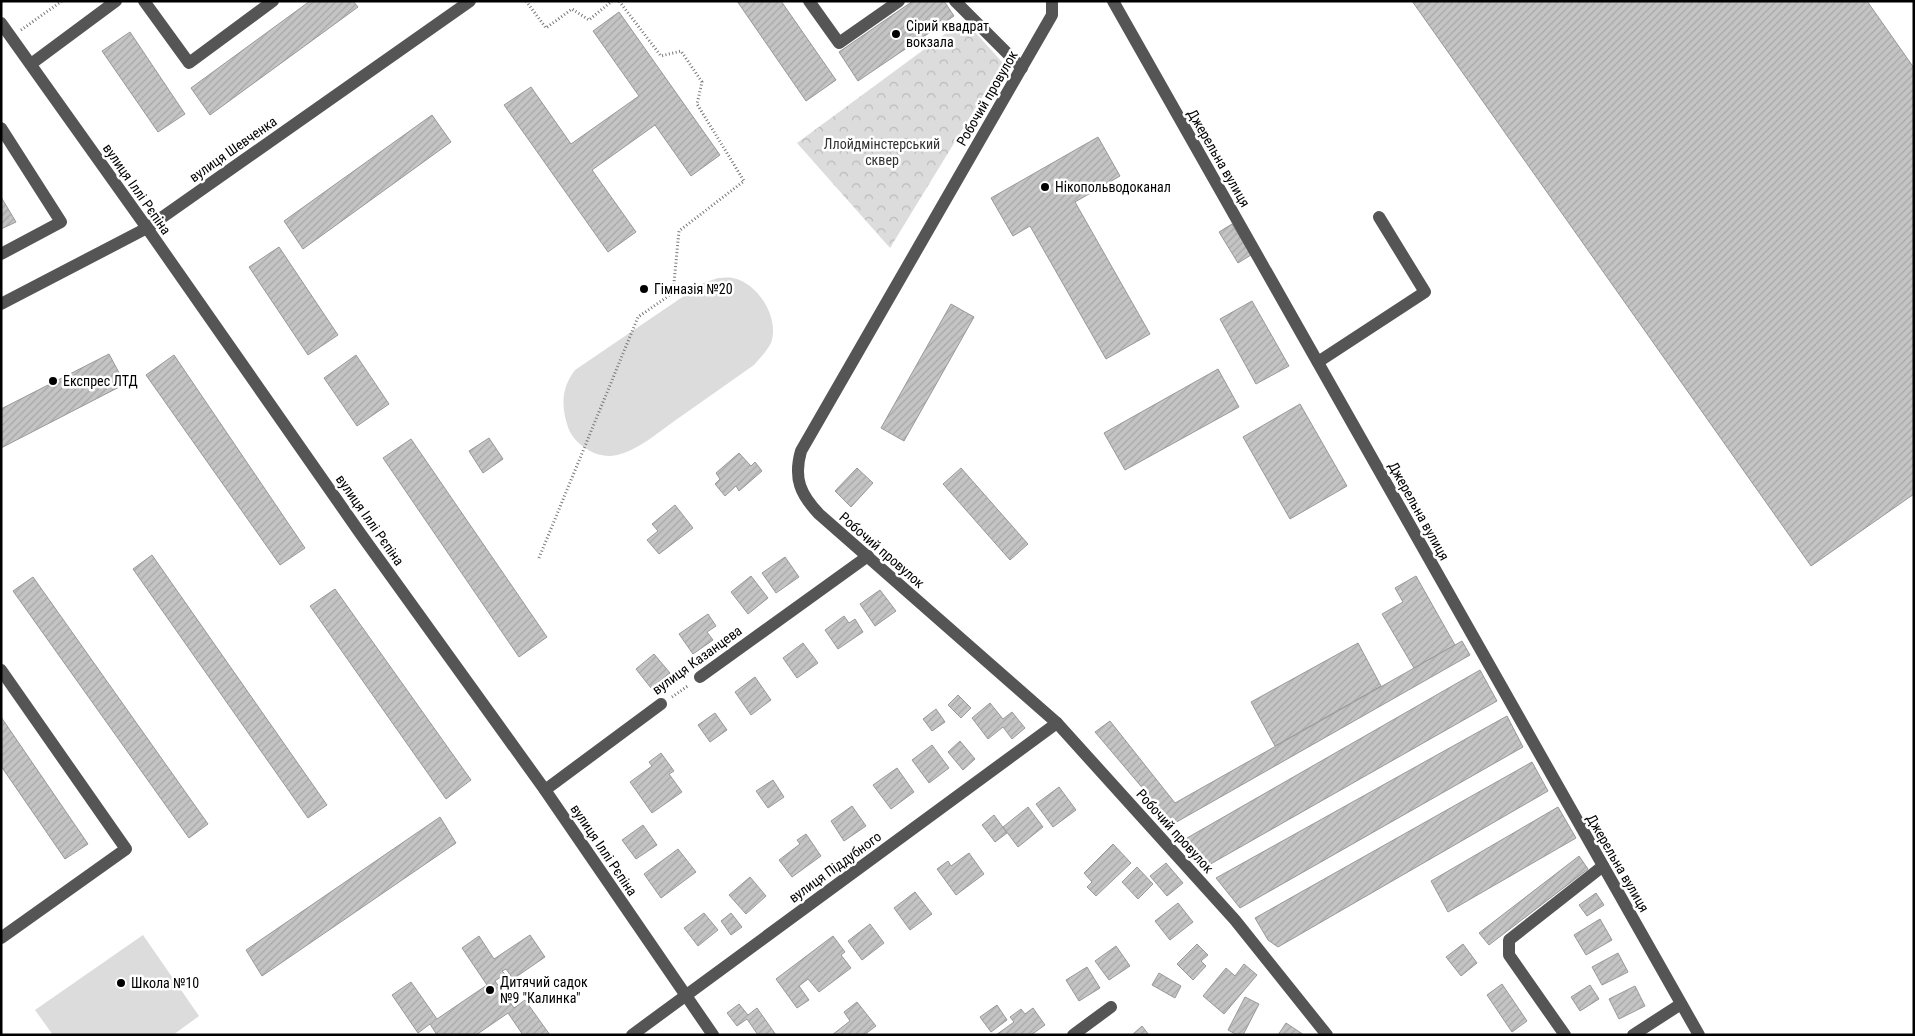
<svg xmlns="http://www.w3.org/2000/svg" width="1915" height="1036" font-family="'Roboto Condensed',sans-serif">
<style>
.green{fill:#dcdcdc}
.park{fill:url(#park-crowns)}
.building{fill:url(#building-hatch);stroke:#999}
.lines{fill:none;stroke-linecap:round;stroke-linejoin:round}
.path{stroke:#777;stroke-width:3;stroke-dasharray:1 2.5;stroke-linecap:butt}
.minor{stroke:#555;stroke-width:12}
.poi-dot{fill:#000;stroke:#fff;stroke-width:2}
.labels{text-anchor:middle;stroke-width:5;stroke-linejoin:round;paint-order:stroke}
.poi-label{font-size:14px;fill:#000;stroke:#fff;text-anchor:start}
.street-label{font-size:14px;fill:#000;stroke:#fff}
.park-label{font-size:14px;fill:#333;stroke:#fff}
</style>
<defs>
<pattern id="park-crowns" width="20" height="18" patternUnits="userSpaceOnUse" patternTransform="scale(1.25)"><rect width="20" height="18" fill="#dcdcdc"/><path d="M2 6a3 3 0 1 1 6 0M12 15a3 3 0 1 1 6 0" fill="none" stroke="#bbb"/></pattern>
<pattern id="building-hatch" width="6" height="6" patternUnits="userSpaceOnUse" patternTransform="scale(1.25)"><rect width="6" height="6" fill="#c4c4c4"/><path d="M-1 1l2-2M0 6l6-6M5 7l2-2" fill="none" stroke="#a7a7a7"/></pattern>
</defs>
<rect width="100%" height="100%" fill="#fff"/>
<g class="green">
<path d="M718,278C722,278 728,277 733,278C758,283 780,318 771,343C767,351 760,358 754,365C727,384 700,403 673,422C656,434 638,450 617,455C597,460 572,444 567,424C561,404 562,387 575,370L703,283Z"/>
<polygon points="143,935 199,1016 173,1035 53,1035 35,1010"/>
</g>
<polygon class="park" points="964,20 1003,63 890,248 797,143"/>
<g class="building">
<polygon points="310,1 353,1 358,7 210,115 191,88"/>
<polygon points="737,1 781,1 836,80 806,101"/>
<polygon points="913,1 944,1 954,16 858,81 839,52"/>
<polygon points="1412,1 1867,1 1914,68 1914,494 1811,566"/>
<polygon points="619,12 720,155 691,176 655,125 592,170 636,232 608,252 504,105 531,87 571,144 639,96 593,31"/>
<polygon points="130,32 185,114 158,132 102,51"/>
<polygon points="432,115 451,142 303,249 284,221"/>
<polygon points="1098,137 1120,176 1075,202 1150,334 1106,359 1030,226 1013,236 991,198"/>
<polygon points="1,197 16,222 1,229"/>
<polygon points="1232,224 1251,255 1238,263 1219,232"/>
<polygon points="279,247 338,335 308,355 249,267"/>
<polygon points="1252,301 1289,366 1256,384 1220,319"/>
<polygon points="951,304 974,317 904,441 881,428"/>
<polygon points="109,354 125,384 1,448 1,409"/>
<polygon points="174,355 305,548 280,565 146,375"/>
<polygon points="356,355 389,404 357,426 324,378"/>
<polygon points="1218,369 1239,407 1125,470 1104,433"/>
<polygon points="1300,404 1347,486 1290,519 1243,437"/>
<polygon points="489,438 503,459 483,473 469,451"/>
<polygon points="411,439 547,637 519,657 383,458"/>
<polygon points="739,453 751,466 755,462 762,471 739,491 736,486 725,496 715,484 720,479 716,473"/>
<polygon points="857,468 873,483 851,507 835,491"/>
<polygon points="961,468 1028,544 1010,560 943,484"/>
<polygon points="675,505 693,528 659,554 647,540 658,531 652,524"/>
<polygon points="152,555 327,805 308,818 133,569"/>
<polygon points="785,557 799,577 776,593 762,573"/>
<polygon points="751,576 768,598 748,614 731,592"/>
<polygon points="1416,576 1455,645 1414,668 1382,614 1403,602 1395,588"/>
<polygon points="33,577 208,824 189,838 13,591"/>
<polygon points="335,589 471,780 446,799 310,606"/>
<polygon points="880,590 896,611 875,626 860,604"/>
<polygon points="708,614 716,626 707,632 713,640 693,654 679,634"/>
<polygon points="844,616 849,623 855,619 863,632 838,649 825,630"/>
<polygon points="1462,641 1470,655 1166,828 1155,816 1162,811 1095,732 1110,721 1175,803"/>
<polygon points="803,643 818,663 797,678 783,658"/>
<polygon points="1358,643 1381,686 1275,746 1251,702"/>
<polygon points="654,654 670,673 651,688 636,669"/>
<polygon points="1480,670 1497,701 1207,866 1187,838"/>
<polygon points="755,677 771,700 751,715 735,692"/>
<polygon points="958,695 971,708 961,718 948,705"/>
<polygon points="990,703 1003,719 1012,712 1025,728 1012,739 1003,727 988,739 972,718"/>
<polygon points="936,709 945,722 932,731 923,719"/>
<polygon points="715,713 727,730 710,742 698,725"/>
<polygon points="1507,716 1523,747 1240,908 1216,878"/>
<polygon points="1,717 88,844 65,859 1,766"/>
<polygon points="960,741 975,759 963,770 948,752"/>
<polygon points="932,745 949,768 929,783 912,760"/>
<polygon points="661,753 674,771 669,774 682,792 652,813 630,782 652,766 649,762"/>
<polygon points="1532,762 1548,791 1278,947 1268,940 1255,918"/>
<polygon points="897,768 914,792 891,809 873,785"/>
<polygon points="773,780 784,797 768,808 756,791"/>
<polygon points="1059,787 1076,810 1053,827 1036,804"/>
<polygon points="852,806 866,826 844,841 831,821"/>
<polygon points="1028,807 1043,827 1018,847 1003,827"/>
<polygon points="1558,807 1576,838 1448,912 1431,881"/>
<polygon points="994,815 1007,833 995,842 982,825"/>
<polygon points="440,817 456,843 262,976 246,950"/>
<polygon points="643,825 657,845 636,859 622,840"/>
<polygon points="806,834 821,856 792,877 779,860 800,844 797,840"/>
<polygon points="1113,844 1131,863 1096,896 1087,887 1092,882 1084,873"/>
<polygon points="678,849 696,872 661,898 644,874"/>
<polygon points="969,853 984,874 956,895 937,869 948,861 951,866"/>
<polygon points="1579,856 1588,869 1489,945 1479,933"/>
<polygon points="1166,863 1183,883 1167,896 1150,876"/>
<polygon points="1137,867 1153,884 1138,899 1122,882"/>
<polygon points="750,877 766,896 746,914 729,895"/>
<polygon points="915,892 932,914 910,930 894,908"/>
<polygon points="1596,893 1604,905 1587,916 1579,905"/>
<polygon points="1178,903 1193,922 1170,940 1155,921"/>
<polygon points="704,913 718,930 698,946 684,928"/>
<polygon points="731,913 742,927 731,935 721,921"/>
<polygon points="1600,919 1612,940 1586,955 1574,935"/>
<polygon points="870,924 884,943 862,960 848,941"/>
<polygon points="530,935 545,957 513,979 506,969 502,971 505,974 495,981 514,1008 525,1000 550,1035 523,1035 508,1013 476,1035 437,1035 430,1024 418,1033 392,995 411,982 437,1019 487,985 462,948 479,936 494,959"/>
<polygon points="833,936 845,952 841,955 851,968 819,992 808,979 799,986 809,1000 797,1008 776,979"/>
<polygon points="1197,944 1208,955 1201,961 1206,966 1193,980 1177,964"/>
<polygon points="1463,944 1477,963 1461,976 1446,957"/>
<polygon points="1116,946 1130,966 1109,980 1095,961"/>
<polygon points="1618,953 1628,972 1602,985 1592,967"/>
<polygon points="1244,964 1257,975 1224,1014 1203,996 1226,968 1235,976"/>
<polygon points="1087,967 1100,988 1079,1001 1066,980"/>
<polygon points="1159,973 1181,986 1175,998 1152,985"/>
<polygon points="1502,984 1527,1021 1512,1032 1487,995"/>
<polygon points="1590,985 1599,999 1580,1011 1571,997"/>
<polygon points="1635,986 1645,1006 1619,1019 1609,999"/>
<polygon points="1245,997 1259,1004 1243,1035 1237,1035 1228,1030"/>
<polygon points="857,1002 876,1026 864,1035 832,1035 850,1021 844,1012"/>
<polygon points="739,1004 748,1015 757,1008 776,1035 758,1035 747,1019 737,1026 727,1013"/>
<polygon points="997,1005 1007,1020 991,1032 980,1017"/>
<polygon points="1033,1008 1045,1025 1031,1035 996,1035 1014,1022 1010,1017 1021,1009 1025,1014"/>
<polygon points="1286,1023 1304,1035 1278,1035"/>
<polygon points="1142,1026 1149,1035 1132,1035"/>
</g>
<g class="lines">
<g class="path">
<polyline points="526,1 546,28 572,9 589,20 612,1"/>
<polyline points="21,30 62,1"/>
<polyline points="539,558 638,317 673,293 679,231 744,181 697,104 702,82 681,51 661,56 619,1"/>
<polyline points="672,697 689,685"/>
</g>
<g class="minor">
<polyline points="144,1 189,63 273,1"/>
<polyline points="809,1 839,43 899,1"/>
<polyline points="955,1 1022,68"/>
<path d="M1052,1V15L801,451C793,479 801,495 819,514L1057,723L1235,920L1327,1035"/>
<polyline points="1113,1 1699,1035"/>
<polyline points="1,23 147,228 360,533 545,790 713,1035"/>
<polyline points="31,64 116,1"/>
<polyline points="1,128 61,222 1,254"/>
<polyline points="1,304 147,228 470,1"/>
<polyline points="1318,362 1425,292 1379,217"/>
<polyline points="1,670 126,849 1,938"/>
<polyline points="700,677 868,556"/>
<polyline points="545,790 661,704"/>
<polyline points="632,1035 1057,723"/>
<polyline points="1073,1035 1111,1007"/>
<polyline points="1565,1035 1509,955 1509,940 1603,866"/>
<polyline points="1633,1035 1681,1004"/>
</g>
</g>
<g class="poi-dot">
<circle cx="896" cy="34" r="5"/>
<circle cx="1045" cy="187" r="5"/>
<circle cx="644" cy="289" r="5"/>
<circle cx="53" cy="381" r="5"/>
<circle cx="121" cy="983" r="5"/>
<circle cx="490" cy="990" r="5"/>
</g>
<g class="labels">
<g class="poi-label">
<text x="906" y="31">Сірий квадрат<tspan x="906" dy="16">вокзала</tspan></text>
<text x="1055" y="192">Нікопольводоканал</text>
<text x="654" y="294">Гімназія №20</text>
<text x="63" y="386">Експрес ЛТД</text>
<text x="500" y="987">Дитячий садок<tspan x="500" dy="16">№9 "Калинка"</tspan></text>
<text x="131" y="988">Школа №10</text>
</g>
<g class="street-label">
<text transform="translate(987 98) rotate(-60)" y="5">Робочий провулок</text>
<text transform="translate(233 149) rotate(-35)" y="5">вулиця Шевченка</text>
<text transform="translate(1219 158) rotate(60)" y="5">Джерельна вулиця</text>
<text transform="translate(137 189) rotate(55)" y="5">вулиця Іллі Рєпіна</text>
<text transform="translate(1419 511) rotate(61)" y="5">Джерельна вулиця</text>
<text transform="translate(370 520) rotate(55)" y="5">вулиця Іллі Рєпіна</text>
<text transform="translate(882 550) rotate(41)" y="5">Робочий провулок</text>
<text transform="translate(697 660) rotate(-36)" y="5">вулиця Казанцева</text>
<text transform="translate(1175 831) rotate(48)" y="5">Робочий провулок</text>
<text transform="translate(604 850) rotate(56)" y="5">вулиця Іллі Рєпіна</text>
<text transform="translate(1618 863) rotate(60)" y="5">Джерельна вулиця</text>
<text transform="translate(835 867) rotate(-36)" y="5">вулиця Піддубного</text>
</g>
<g class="park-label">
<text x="882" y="149">Ллойдмінстерський<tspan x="882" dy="16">сквер</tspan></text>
</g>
</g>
<rect width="1915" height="1036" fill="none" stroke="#000000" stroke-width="5"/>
</svg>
